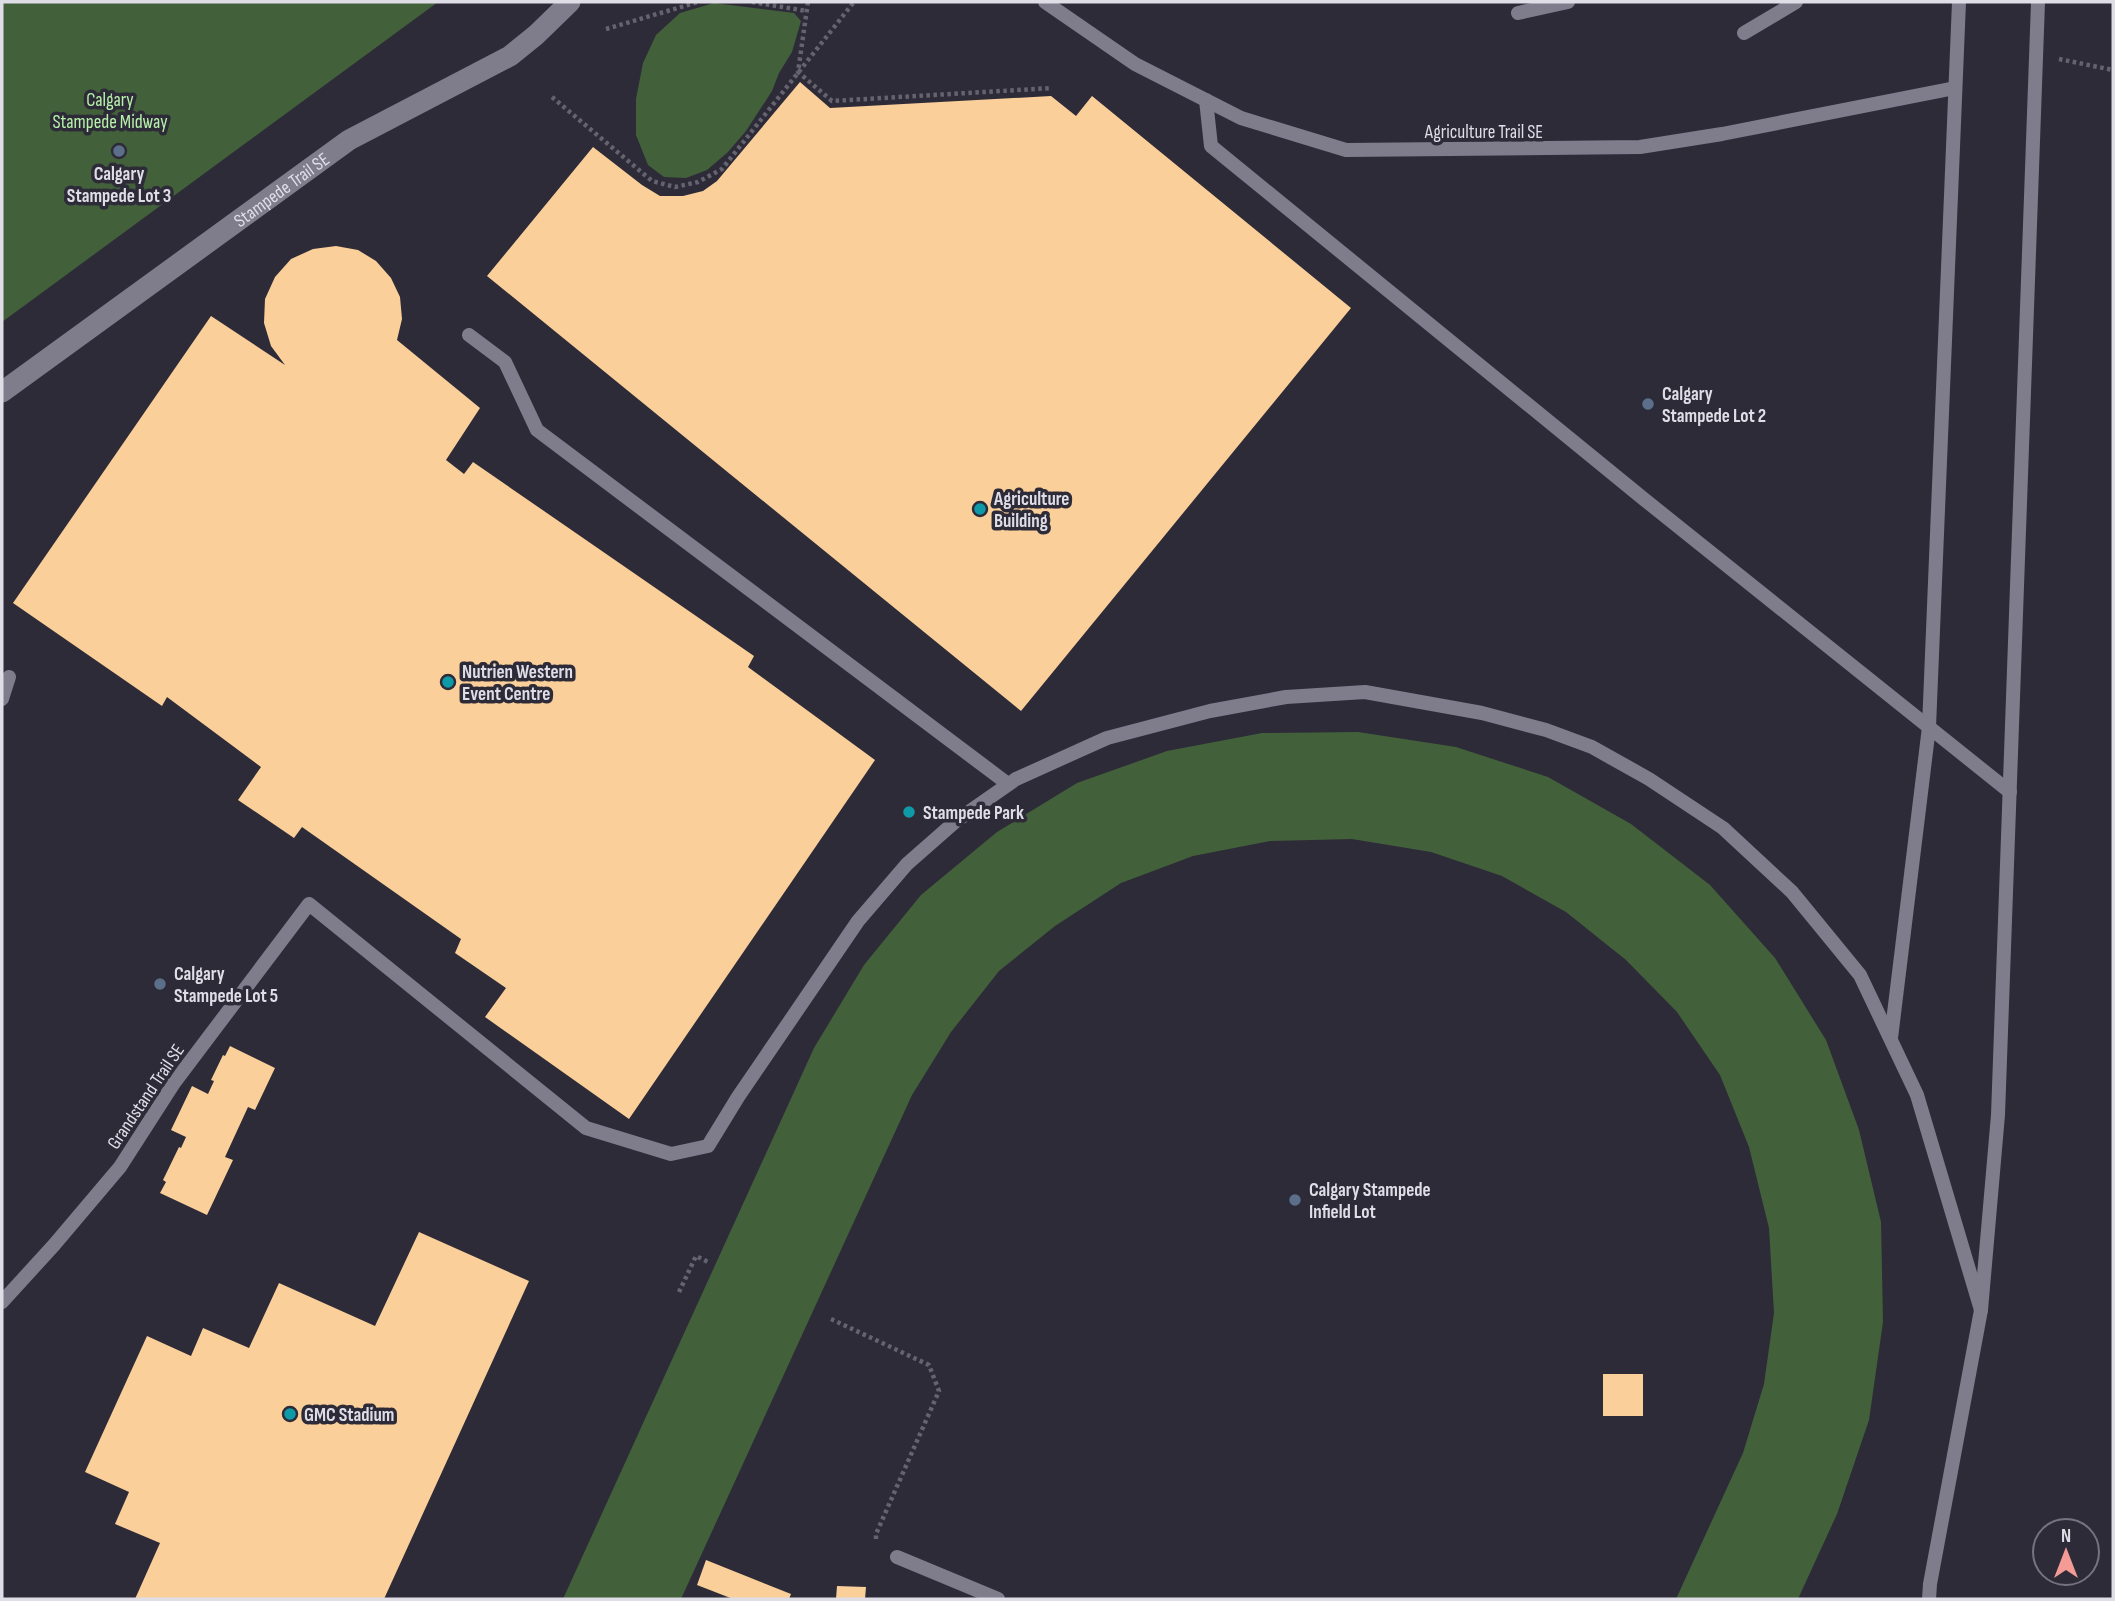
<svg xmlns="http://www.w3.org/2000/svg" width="2115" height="1601" font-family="'Sofia Sans Condensed',sans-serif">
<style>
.green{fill:#42613a}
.building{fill:#facf99}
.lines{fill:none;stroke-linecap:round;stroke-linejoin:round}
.path{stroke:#666370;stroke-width:4.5;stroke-dasharray:3.5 3.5;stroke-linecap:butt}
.lane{stroke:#7f7c8c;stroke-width:14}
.street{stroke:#7f7c8c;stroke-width:21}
.service-dot{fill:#5c6f8a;stroke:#2e2b39;stroke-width:2.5}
.culture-dot{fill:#0f9aa8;stroke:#2e2b39;stroke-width:2.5}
.labels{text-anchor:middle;stroke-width:7;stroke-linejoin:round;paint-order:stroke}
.park-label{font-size:19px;fill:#b7f2a8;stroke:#2e2b39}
.street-label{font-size:19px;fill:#dfdee7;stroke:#2e2b39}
.poi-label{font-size:19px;font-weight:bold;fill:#dfdee7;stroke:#2e2b39;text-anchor:start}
</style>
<rect width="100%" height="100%" fill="#2e2b39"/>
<g class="green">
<polygon points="2,2 438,2 2,322"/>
<polygon points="714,3 794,13 801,21 792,52 779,73 772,91 746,131 728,152 707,170 686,178 664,177 648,165 636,135 636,99 643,63 656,35 680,13"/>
<polygon points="1358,732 1456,747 1548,777 1631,824 1710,885 1775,958 1826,1040 1859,1130 1881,1222 1883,1322 1869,1420 1837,1514 1798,1599 1676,1599 1743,1453 1764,1384 1774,1313 1769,1228 1749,1147 1720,1075 1677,1012 1626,960 1566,912 1502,876 1431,852 1352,839 1270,841 1193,856 1121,883 1055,926 999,971 951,1032 912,1095 681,1599 563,1599 814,1048 864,965 921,895 997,832 1077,783 1167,751 1262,733"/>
</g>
<g class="building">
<polygon points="800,82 830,108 1051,96 1076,116 1092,96 1351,308 1021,711 487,276 593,147 642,185 660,196 683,196 703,191 717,181"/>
<polygon points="336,246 358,250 376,261 391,278 400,297 402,319 397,340 480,408 446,460 464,474 473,462 754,656 748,667 875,760 629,1119 485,1017 506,988 455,953 461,939 302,827 294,838 238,800 261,767 167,697 162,706 13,603 211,316 285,365 271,346 264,323 265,299 275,277 291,259 313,249"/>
<polygon points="230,1046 275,1068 255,1110 248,1107 225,1157 233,1160 207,1215 160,1193 166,1182 163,1180 179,1147 181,1148 186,1137 171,1130 192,1086 208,1094 214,1081 211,1080 223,1055 225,1056"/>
<polygon points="419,1232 529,1281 384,1599 135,1599 160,1543 115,1524 129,1492 85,1472 147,1336 191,1356 203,1328 249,1348 279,1283 375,1326"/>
<rect x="1603" y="1374" width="40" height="42"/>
<polygon points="706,1560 791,1594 789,1599 733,1599 697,1585"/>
<polygon points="837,1586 866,1587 865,1599 836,1599"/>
</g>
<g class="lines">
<g class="path">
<polyline points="752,2 807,11"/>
<polyline points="808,2 798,72 832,101 1052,88"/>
<polyline points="606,29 698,2"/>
<polyline points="2059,59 2113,70"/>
<polyline points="552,97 652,181 675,187 698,182 722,169 854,2"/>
<polyline points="679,1292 696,1256 708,1262"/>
<polyline points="831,1319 929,1365 939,1391 876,1534 876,1542"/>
</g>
<g class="lane">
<polyline points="1045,2 1135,64 1241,118 1346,150 1640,147 1722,134 1955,88"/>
<polyline points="1518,13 1568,2"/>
<polyline points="1744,33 1796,2"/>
<polyline points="1206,100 1211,146 1645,500 2010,792"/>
<polyline points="469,335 505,362 537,430 1008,784"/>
<polyline points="2,699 9,677"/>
<polyline points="1891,1038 1929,727 1959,2"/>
<polyline points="2,1302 54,1245 120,1167 174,1083 309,904 586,1128 671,1154 708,1146 738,1097 858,921 907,864 956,821 1016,779 1107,738 1210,711 1286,697 1365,692 1482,713 1546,730 1592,747 1649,779 1723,828 1792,892 1860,975 1917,1095 1981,1310"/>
<polyline points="897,1557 998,1599"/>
<polyline points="1929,1599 1930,1584 1981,1310 1998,1115 2038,2"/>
</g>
<path class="street" id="s1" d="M2,392L349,140L510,56L536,35L570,2"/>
</g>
<g class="service-dot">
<circle cx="119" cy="151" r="7"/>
<circle cx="1648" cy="404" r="7"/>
<circle cx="160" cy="984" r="7"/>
<circle cx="1295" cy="1200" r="7"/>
</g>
<g class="culture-dot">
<circle cx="980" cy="509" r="7"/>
<circle cx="448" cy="682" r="7"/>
<circle cx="909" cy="812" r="7"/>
<circle cx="290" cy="1414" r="7"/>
</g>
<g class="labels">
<g class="park-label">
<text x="110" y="106">Calgary<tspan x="110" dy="22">Stampede Midway</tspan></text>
</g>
<g class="street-label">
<text x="1484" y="138">Agriculture Trail SE</text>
<text dy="7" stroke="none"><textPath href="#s1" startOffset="345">Stampede Trail SE</textPath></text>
<text transform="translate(145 1096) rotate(-56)" y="7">Grandstand Trail SE</text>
</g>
<g class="poi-label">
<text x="119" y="180" text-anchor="middle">Calgary<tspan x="119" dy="22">Stampede Lot 3</tspan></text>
<text x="1662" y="400">Calgary<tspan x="1662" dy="22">Stampede Lot 2</tspan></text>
<text x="994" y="505">Agriculture<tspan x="994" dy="22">Building</tspan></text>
<text x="462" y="678">Nutrien Western<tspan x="462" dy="22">Event Centre</tspan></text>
<text x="923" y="819">Stampede Park</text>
<text x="174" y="980">Calgary<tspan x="174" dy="22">Stampede Lot 5</tspan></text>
<text x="1309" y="1196">Calgary Stampede<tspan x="1309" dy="22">Infield Lot</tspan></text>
<text x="304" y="1421">GMC Stadium</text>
</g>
</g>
<rect width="2115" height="1601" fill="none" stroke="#dfdee7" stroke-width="7"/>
<g transform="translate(2066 1552)"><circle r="33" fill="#2e2b39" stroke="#75737f" stroke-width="2"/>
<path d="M0-5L12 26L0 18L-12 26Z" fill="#f59b96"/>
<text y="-10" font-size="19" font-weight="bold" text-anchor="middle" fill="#dfdee7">N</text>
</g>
</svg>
